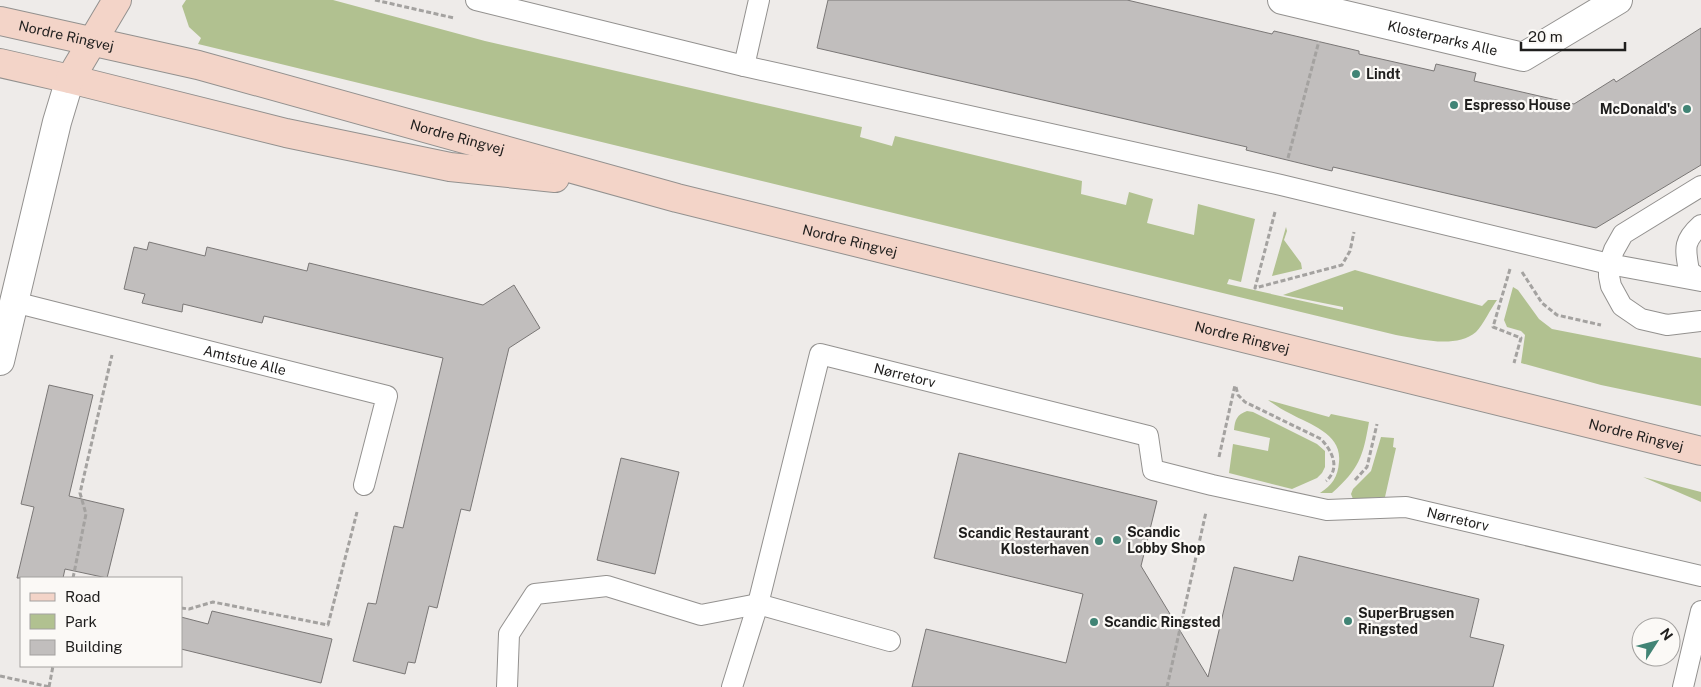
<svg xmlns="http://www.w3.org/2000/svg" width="1701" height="687" font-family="'Public Sans',sans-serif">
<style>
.green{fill:#b1c190}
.building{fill:#c1bebd;stroke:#7a7776}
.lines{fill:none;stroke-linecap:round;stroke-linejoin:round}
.lane-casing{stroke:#93918f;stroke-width:22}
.street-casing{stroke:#93918f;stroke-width:30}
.secondary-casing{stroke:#93918f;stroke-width:30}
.path{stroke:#a4a2a0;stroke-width:3;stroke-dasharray:5 2.5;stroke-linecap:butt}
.lane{stroke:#fff;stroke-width:20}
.street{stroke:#fff;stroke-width:28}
.secondary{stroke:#f3d4c8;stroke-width:28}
.poi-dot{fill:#418475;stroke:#fbf9f6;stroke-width:2}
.labels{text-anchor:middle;stroke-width:4.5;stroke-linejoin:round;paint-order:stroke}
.street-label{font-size:14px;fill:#1f1e1d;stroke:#fbf9f6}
.poi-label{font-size:14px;font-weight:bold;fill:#1f1e1d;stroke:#fbf9f6;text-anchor:start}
</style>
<rect width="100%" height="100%" fill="#eeebe9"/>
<g class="green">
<path d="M186,0H333L485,41L862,127L860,137L892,146L895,136L1082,181L1081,194L1126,205L1129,192L1153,199L1147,223L1194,235L1198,204L1255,219L1241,282L1229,279L1227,284L1343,310V307L1283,295L1355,270L1482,306L1488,300H1497C1491,308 1483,325 1476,332C1456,349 1420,339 1396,335L198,44L201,38L189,27L182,6Z"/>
<polygon points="1286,227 1287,231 1284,240 1301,263 1302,269 1272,276"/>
<polygon points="1513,287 1518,290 1539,319 1552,329 1701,358 1701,406 1601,385 1521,363 1525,335 1521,331 1507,327 1504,320"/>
<path d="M1268,400L1329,417L1331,414L1369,422C1363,457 1359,469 1332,493H1320C1332,485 1338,477 1339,462C1342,434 1311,425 1291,414C1283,410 1275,405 1268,400Z"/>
<path d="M1247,411L1253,412L1317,444L1325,451V467L1322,473L1317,478L1292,489L1229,473L1233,444L1268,451L1270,438L1234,430C1235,419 1237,415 1247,411Z"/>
<polygon points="1381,437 1394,438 1393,447 1396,448 1385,497 1353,499 1351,494 1353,489 1371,471"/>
<polygon points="1643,477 1701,492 1701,502"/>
</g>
<g class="building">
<polygon points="828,0 1127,0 1272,34 1274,31 1359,51 1359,54 1434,71 1436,64 1476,73 1474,81 1574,104 1614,79 1616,82 1701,28 1701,165 1596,228 1333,167 1332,171 1246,150 1247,147 817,48"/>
<polygon points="149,242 205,256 207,247 307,271 309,263 483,305 514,285 540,328 509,348 470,511 461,509 437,608 429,606 415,663 408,662 405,674 353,661 368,603 376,604 394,526 403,528 443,358 264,316 262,323 183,304 182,312 142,303 145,294 124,289 134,247 147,250"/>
<polygon points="49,385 93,395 69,496 124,509 107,578 65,569 63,578 17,578 34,507 21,504"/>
<polygon points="959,453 1157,501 1141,566 1208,677 1234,567 1293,581 1299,556 1479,599 1470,637 1504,645 1493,687 912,687 926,629 1066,663 1083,594 934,558"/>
<polygon points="621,458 679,472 655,574 597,560"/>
<polygon points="212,611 332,639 321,683 181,649 181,617 208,624"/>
</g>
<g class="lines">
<g class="lane-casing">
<g id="lane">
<polyline points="476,0 744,66 1281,185 1609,264 1701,281"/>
<polyline points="744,66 759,0"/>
<polyline points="1701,186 1623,234 1614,250 1609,264 1609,276 1611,286 1622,306 1641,319 1667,325 1701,321"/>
<path d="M1701,225C1683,241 1685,248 1689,271L1701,280"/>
<path id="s1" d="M14,302L387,396L364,485"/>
<polyline points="507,687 509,634 535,594 607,586 701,615 758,604 890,641"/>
<path id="s2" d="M732,687L758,604L820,354L1148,436L1153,470L1212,485L1327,510L1406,507L1701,576"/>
<polyline points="1683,687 1701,611"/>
</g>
</g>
<g class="street-casing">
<g id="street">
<path id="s3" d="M1282,0L1523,57L1618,0"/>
<polyline points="0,361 57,122 70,79"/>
</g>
</g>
<g class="secondary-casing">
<g id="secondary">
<path id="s4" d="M0,21L198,65L677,198L1701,451"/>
<polyline points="0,63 70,79 286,133 450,167 555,178"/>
<polyline points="70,79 117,0"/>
</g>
</g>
<g class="path">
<polyline points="375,0 454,18"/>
<polyline points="1288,158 1319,41"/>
<polyline points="1275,212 1255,288 1342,265 1350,251 1354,232"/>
<polyline points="1510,269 1493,327 1521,338 1514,363"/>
<polyline points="1522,272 1542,303 1557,315 1601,325"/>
<path d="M1236,387L1238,395L1245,402L1321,439C1332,451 1341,468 1326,481"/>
<polyline points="1219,457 1235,385"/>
<polyline points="1355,480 1367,467 1377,424"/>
<polyline points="73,578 86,514 80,493 112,355"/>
<polyline points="181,608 189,609 213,602 328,625 357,512"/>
<polyline points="0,676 50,687"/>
<polyline points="49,687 53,666"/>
<polyline points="1167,687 1206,512"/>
</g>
<use href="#lane" class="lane"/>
<use href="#street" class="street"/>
<use href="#secondary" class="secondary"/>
</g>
<g class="poi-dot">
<circle cx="1356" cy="74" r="5"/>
<circle cx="1454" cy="105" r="5"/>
<circle cx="1687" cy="109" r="5"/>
<circle cx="1117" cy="540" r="5"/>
<circle cx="1099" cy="541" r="5"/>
<circle cx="1348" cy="621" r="5"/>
<circle cx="1094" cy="622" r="5"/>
</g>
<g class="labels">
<g class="street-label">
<text dy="5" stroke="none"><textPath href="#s4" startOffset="68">Nordre Ringvej</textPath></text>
<text dy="5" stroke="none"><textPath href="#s3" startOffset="165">Klosterparks Alle</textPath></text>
<text dy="5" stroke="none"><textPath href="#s4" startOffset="472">Nordre Ringvej</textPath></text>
<text dy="5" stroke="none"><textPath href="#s4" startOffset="878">Nordre Ringvej</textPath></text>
<text dy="5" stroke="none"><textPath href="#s4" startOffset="1282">Nordre Ringvej</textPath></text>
<text dy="5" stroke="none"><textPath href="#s1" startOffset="238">Amtstue Alle</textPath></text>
<text dy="5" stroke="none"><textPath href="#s2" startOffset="432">Nørretorv</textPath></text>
<text dy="5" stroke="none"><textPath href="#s4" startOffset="1688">Nordre Ringvej</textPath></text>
<text dy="5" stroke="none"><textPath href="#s2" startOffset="1028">Nørretorv</textPath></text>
</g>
<g class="poi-label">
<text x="1366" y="79">Lindt</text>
<text x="1464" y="110">Espresso House</text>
<text x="1677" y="114" text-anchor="end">McDonald's</text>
<text x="1127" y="537">Scandic<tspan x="1127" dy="16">Lobby Shop</tspan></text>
<text x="1089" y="538" text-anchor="end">Scandic Restaurant<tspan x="1089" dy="16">Klosterhaven</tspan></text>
<text x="1358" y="618">SuperBrugsen<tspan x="1358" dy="16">Ringsted</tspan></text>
<text x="1104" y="627">Scandic Ringsted</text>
</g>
</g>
<rect x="20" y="577" width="162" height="90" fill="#fbf9f6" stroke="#a3a19f"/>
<rect x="30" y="593" width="25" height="8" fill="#f3d4c8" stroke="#a3a19f"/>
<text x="65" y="602" font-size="15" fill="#1f1e1d">Road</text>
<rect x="30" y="614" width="25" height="15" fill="#b1c190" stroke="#a3a19f"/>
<text x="65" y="627" font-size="15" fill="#1f1e1d">Park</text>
<rect x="30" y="640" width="25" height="15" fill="#c1bebd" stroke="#a3a19f"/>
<text x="65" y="652" font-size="15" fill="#1f1e1d">Building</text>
<g transform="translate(1656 642) rotate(54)"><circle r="24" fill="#fbf9f6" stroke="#a3a19f"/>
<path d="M0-4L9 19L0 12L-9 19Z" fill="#418475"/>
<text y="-8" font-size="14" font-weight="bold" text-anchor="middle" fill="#1f1e1d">N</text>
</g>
<path d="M1521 42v8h104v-8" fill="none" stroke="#1f1e1d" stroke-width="2.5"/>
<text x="1528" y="42" font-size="15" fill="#1f1e1d" stroke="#fbf9f6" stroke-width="4" paint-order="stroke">20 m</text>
</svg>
